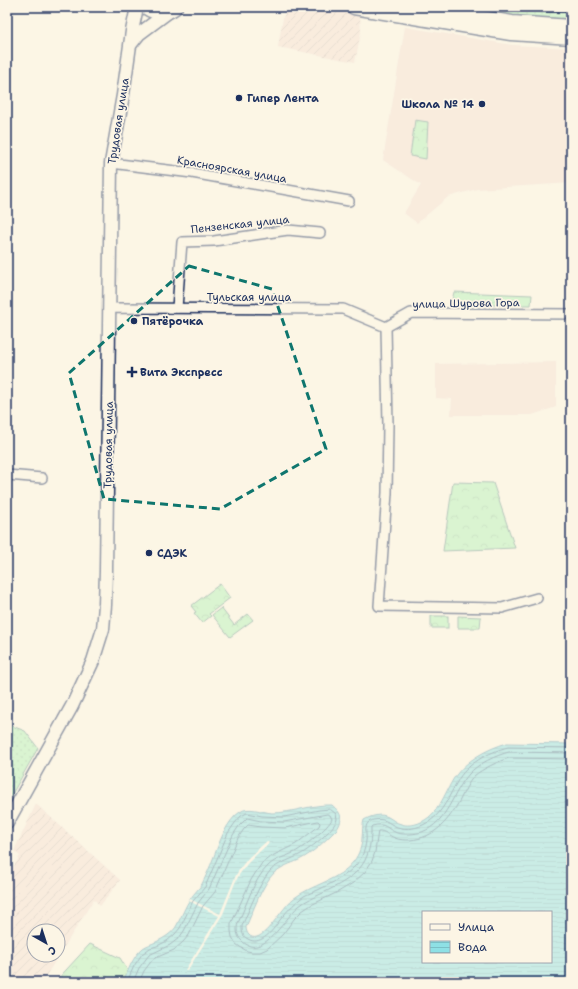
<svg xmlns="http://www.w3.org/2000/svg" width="578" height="989" font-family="'Shantell Sans',sans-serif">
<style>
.built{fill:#f5dfd3}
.industrial{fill:url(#industrial-furrows);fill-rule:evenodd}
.grass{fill:url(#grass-dots);stroke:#66908b}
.forest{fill:url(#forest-crowns);stroke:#66908b}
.water{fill:url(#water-rules);stroke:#6099af;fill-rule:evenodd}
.pier{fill:#fcf5e5}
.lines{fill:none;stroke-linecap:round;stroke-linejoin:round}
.shore{stroke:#497694;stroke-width:1}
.street-casing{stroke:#1b2f5e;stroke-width:12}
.secondary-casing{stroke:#1b2f5e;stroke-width:15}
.primary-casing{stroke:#1b2f5e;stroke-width:17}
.street{stroke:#fcf5e5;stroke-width:9}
.secondary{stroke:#fcf5e5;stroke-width:12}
.primary{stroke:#fcf5e5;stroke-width:14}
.rail{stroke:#1b2f5e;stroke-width:2.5}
.marked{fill:none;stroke:#0f766e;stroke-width:3;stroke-dasharray:8 5;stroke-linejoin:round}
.poi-dot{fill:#1b2f5e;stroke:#fcf5e5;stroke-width:1.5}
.labels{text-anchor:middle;stroke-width:3.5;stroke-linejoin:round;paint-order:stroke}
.poi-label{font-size:11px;font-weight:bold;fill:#1b2f5e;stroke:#fcf5e5;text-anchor:start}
.street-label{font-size:11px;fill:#1b2f5e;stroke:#fcf5e5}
</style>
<defs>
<pattern id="industrial-furrows" width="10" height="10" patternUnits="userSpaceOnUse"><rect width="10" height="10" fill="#f5dfd3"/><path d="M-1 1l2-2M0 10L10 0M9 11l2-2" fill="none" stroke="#d1c0b8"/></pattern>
<pattern id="grass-dots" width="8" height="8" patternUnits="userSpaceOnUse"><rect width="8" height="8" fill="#b1f1b8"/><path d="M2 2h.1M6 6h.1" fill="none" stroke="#98cfa1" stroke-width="1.8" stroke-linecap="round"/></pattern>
<pattern id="forest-crowns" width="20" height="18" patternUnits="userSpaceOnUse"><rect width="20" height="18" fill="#b1f1b8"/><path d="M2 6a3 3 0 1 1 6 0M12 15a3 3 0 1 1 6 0" fill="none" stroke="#98cfa1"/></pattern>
<pattern id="water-rules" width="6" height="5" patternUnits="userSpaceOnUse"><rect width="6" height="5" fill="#8ee0e5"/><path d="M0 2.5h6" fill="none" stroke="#7ac0c7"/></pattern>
</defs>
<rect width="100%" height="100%" fill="#fcf5e5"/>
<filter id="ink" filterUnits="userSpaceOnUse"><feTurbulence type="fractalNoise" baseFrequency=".025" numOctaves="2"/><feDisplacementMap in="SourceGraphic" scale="8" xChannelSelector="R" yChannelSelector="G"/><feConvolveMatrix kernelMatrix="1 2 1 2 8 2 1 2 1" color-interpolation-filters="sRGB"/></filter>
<g filter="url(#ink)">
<g class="built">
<polygon points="405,27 512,45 571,48 571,183 477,189 448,197 417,223 404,213 421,185 383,160"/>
<polygon points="556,362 556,407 532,415 451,415 452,399 436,398 436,364"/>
</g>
<g class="industrial">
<polygon points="288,7 310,7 360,15 361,32 355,62 278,47 283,18"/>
<path d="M36,804L120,880L100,906L94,899L42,982H7V878L20,856L14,851ZM34,931H58V955H34Z"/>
</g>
<g class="grass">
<polygon points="461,7 571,7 571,19 522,18"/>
<polygon points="7,724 25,731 38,748 7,803"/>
</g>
<g class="forest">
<polygon points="415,120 428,122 426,159 410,156"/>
<polygon points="454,292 532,295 531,305 451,305"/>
<polygon points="453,482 493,483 515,548 443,551"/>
<polygon points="220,584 230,598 209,614 211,616 202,623 194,613 196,612 191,606"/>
<polygon points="221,608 234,625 248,614 253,620 230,637 212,615"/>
<rect x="431" y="616" width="17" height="12"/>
<polygon points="458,616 481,617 480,628 458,628"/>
<polygon points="90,944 120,958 128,971 123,982 55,982"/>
</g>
<path class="water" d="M507,743L571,744V982H123C128,971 133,956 143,948C147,945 152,944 156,942C164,938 173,933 177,925C182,916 185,906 191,898C194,893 199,889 202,884C206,876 210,867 213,859C219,844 226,821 240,812C248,806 262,812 272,813C293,813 312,804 332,805C341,813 344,818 337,829C327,839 312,854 299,860C290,864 282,866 274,873C262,885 253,911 246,927C246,933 250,939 257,937C269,933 282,908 293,899C312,884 339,881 354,861C359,854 362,846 362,838C363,831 362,826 364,820C371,816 381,813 388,817C392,819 396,823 401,824C406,826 414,825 419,823C439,815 444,794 454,778C466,760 487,749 507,743ZM423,912H551V962H423Z"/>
<polygon class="pier" points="267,841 269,843 256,855 247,864 239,875 235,883 223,914 187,971 185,970 219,916 189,901 190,899 220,914 236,875 241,867 249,857"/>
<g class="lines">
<g class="shore">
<path d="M127,982L134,966L142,954L150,948L157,946L167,941L175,934L180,928L193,901L205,887L228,833L235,823L241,816L247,813L262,816L284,817L319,810L330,809L336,814L337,819C335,829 307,852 297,856C288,861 278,863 270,871C259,884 249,910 242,926C242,932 242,936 248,939C259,946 271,933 277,924C285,913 293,904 304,896C308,894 313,892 318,890C332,883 345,877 356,865C362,858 365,850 366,841C367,836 364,827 368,823C369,821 371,821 373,820C388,817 389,826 401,828C411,830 421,827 430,821C443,812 449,796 457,782C466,764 489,752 508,747L571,748"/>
<path d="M133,982L139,968L149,955L170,945L179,938L184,931L198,903L209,889L233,835L239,826L247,818L261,821L284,822L327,814L330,815L332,819C329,827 304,847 295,852C286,857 276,858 268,866C254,879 246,906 238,923C236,929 237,936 241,940C262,963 285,917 299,906C306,900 315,897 323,893C355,877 372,866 371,827L372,826C386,822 386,829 397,833C405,835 415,834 422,832C448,822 452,793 469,774C477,764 497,755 509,752L571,753"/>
<path d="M139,982L144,971L153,959L174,950L183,942L189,935L203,906L215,892L238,838L244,829L248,825L261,827L285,828L318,821L320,823L319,826L296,844L270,857L262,863L256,872L251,880L231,924V931L232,937L236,944L240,947L247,951L252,952H260L267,949L283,934L294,919L302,911L311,905L338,892L353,883L365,872L372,861L375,852L378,831C384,830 389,836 395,838C399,840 405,840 410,840C435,838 449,820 460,800C464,792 468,783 474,776C482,769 499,761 509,758L571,759"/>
</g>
<g class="street-casing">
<g id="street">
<polyline points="111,163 192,173 349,201"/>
<polyline points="177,308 182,242 214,241 288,230 320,233"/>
<polyline points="109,309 117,308 343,309 386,327"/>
<polyline points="386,327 388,425 387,493 379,606 502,608 537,598"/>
<polyline points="386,327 411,313 571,314"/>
<polyline points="7,475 42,478"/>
</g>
</g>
<g class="secondary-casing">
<g id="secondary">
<polyline points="131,44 139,34 171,10"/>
<polyline points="7,823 72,706 93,661 103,629 105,605 106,571 111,163 123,95 132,31 137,7"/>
</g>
</g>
<g class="primary-casing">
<g id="primary">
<path d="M146,7C156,14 166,14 175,7"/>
<polyline points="354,7 511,33 571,37"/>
<polyline points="413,7 512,23 571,27"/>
</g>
</g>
<use href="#street" class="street"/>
<use href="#secondary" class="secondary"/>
<use href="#primary" class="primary"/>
<polyline class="rail" points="507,7 538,11 571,12"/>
</g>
</g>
<path d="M0 0H578V989H0ZM189,266L272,289L326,449L220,509L104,499L69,373Z" fill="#fcf5e5" fill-opacity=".55" fill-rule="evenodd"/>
<path class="marked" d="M189,266L272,289L326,449L220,509L104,499L69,373Z"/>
<g class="poi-dot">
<circle cx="239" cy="98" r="4"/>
<circle cx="482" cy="104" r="4"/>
<circle cx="134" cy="321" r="4"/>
<path d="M130 366h4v4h4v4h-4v4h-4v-4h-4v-4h4z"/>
<circle cx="149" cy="553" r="4"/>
</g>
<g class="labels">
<g class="poi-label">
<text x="247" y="102">Гипер Лента</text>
<text x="474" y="108" text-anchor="end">Школа № 14</text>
<text x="142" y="325">Пятёрочка</text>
<text x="140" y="376">Вита Экспресс</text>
<text x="157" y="557">СДЭК</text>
</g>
<g class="street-label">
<text transform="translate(118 121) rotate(-81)" y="4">Трудовая улица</text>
<text transform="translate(232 169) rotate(10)" y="4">Красноярская улица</text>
<text transform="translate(240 224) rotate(-6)" y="4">Пензенская улица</text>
<text x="249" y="301">Тульская улица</text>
<text transform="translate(466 303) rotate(-1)" y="4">улица Шурова Гора</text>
<text transform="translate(108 445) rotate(-89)" y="4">Трудовая улица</text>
</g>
</g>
<rect width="578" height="989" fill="none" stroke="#fcf5e5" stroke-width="24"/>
<rect x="12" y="12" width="554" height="965" fill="none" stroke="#1b2f5e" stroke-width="1.5" filter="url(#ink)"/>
<rect x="422" y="911" width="130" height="52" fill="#fcf5e5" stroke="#a2a6af"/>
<rect x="430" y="924" width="20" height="6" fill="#fcf5e5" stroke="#a2a6af"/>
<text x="458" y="931" font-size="12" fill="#1b2f5e">Улица</text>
<rect x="430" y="941" width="20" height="12" fill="url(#water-rules)" stroke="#a2a6af"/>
<text x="458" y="951" font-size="12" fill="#1b2f5e">Вода</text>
<g transform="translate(46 943) rotate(141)"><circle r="19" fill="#fcf5e5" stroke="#a2a6af"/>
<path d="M0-3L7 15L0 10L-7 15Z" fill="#1b2f5e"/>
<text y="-6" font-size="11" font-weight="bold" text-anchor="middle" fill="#1b2f5e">С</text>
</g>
</svg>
